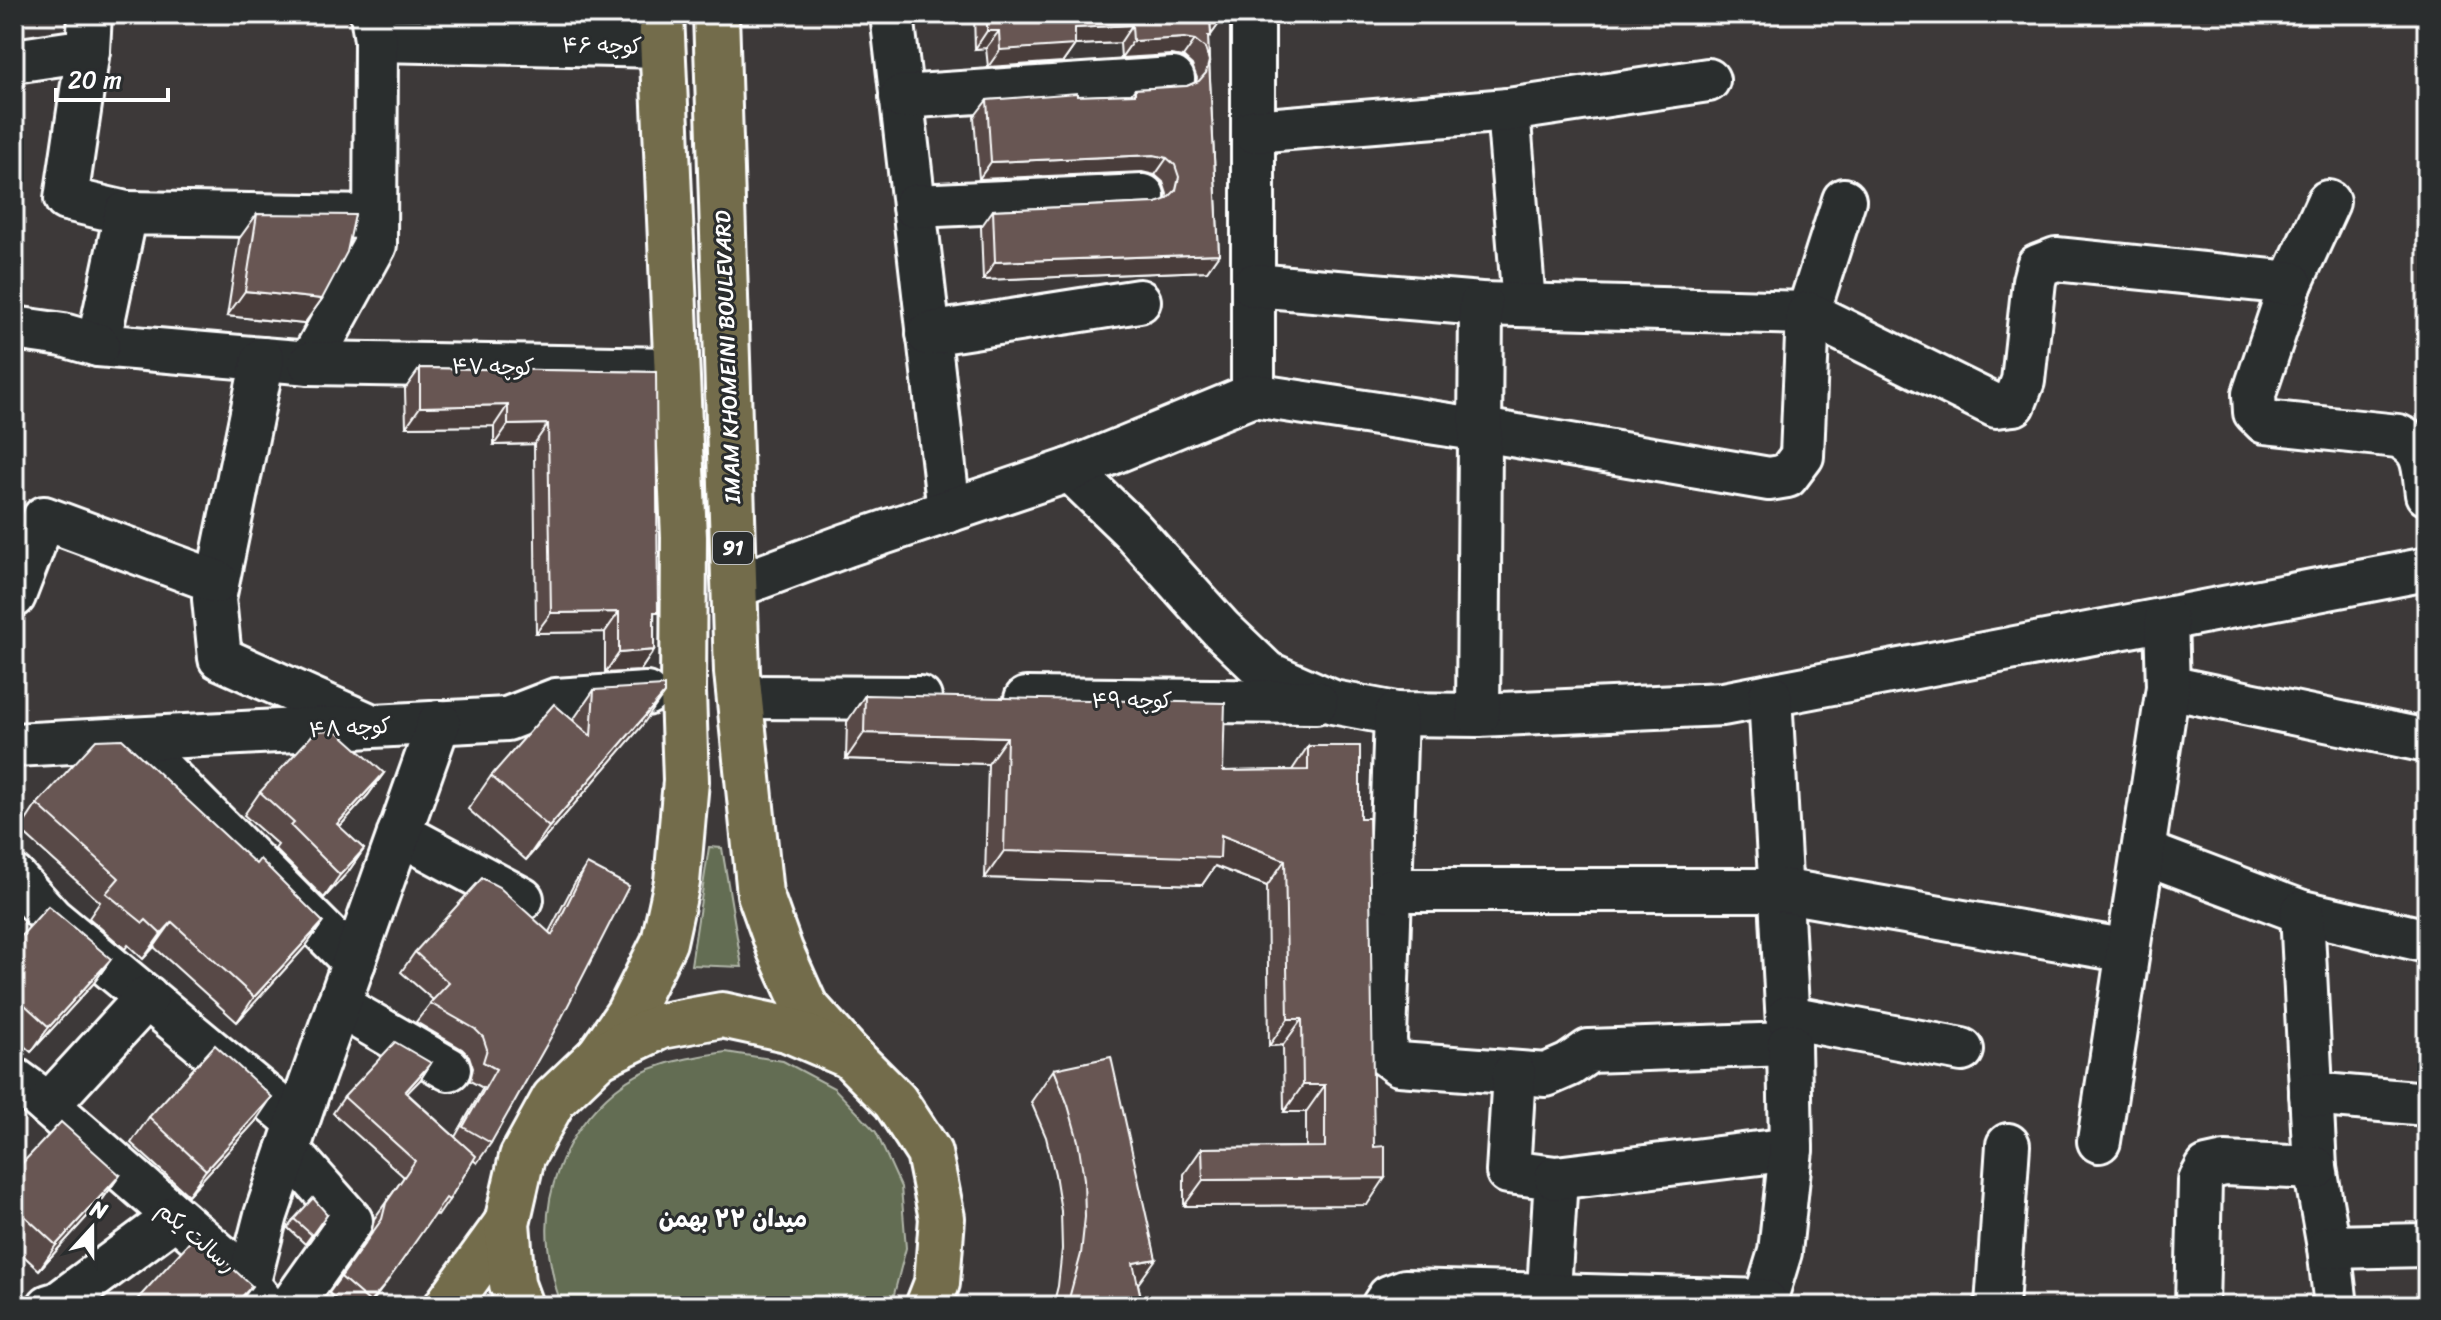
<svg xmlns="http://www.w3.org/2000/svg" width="2441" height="1320" font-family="Sriracha,'Playpen Sans Arabic',sans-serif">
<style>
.grass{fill:#636d53;stroke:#b1b6a9;stroke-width:2}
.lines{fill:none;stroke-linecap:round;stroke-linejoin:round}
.minor-casing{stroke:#fff;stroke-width:48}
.primary-casing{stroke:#fff;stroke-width:50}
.minor{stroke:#2a2d2e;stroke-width:42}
.primary{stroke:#736c4b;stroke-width:44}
.wall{fill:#594a47;stroke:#fff;stroke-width:2}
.shaded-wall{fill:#493c3a;stroke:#fff;stroke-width:2}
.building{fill:#685653;stroke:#fff;stroke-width:2}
.labels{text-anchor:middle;stroke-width:6;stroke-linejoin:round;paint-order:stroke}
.shield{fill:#2a2d2e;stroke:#bfc0c0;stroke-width:2}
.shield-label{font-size:20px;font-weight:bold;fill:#fff}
.street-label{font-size:22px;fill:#fff;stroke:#2a2d2e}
.neighbourhood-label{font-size:24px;font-weight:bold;fill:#fff;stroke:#2a2d2e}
</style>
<rect width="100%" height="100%" fill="#3d3939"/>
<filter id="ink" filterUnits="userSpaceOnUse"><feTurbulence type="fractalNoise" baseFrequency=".0125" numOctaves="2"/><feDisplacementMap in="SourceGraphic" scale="16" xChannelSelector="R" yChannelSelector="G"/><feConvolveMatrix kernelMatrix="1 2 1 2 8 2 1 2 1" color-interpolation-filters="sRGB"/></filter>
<g filter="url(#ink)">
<g class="grass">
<polygon points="709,847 722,848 742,967 691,965"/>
<path d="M726,1052L783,1061L834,1088L876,1132L901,1187L906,1248L891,1306H563C556,1293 554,1280 551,1265C537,1199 564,1132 616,1089C647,1063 688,1058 726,1052Z"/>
</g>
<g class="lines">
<g class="minor-casing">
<g id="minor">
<polyline points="372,14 376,40 662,46"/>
<polyline points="892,14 949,511"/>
<polyline points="1253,14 1253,395"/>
<polyline points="88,50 66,199 126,213"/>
<polyline points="14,61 88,50 90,14"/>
<polyline points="901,97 1173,79"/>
<polyline points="1508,110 1524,304"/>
<polyline points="1253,131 1508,110 1708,80"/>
<path d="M2328,202L2291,283L2254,394L2255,412L2265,422L2398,436C2426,449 2423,466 2427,494"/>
<polyline points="914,206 1143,196"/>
<polyline points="375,217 126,213 98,345 310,363 375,245 376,40"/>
<polyline points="1253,285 1481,304 1808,313 1844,200"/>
<polyline points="14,328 63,335 98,345"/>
<polyline points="928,334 1139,301"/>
<polyline points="263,359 214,599 220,658 365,723"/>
<polyline points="310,363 676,369"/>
<polyline points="1070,470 1132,530 1221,629 1267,673 1333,702 1396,714 1478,715 1723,704 2427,569"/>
<polyline points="734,587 847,545 1070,470 1253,395 1482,430 1769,479 1787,476 1802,456 1808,313 1996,406 2014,404 2023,381 2034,281 2038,266 2056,259 2291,283"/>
<polyline points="14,596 44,518 217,582"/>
<polyline points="2168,687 2427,741"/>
<polyline points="739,697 920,698"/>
<polyline points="1026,699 1316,702"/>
<polyline points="1396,714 1385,1040 1387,1055 1399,1064 1546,1075 1569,1065 1589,1051 1789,1044 1770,695"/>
<polyline points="1478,715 1481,304"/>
<polyline points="131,739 354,962"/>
<polyline points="14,745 507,719 556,700 646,694"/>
<polyline points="399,833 522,899"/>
<polyline points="2143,852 2302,912 2427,941"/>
<polyline points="14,877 52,919 297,1122"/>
<polyline points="1390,890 1780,890 2128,951"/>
<polyline points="2302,912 2315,1168 2329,1247 2336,1306"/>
<polyline points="338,1005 449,1069"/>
<polyline points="1788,1017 1962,1050"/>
<polyline points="1514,1073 1508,1172 1556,1178 1548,1306"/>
<polyline points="14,1079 36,1095 237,1270 262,1302"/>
<polyline points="2311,1094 2427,1104"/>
<polyline points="48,1105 147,997"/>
<polyline points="2099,1141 2168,687 2166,620"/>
<polyline points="288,1150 351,1221 291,1306"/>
<polyline points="1556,1178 1791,1149"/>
<polyline points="2329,1247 2427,1245"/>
<polyline points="248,1285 266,1215 309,1088 439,722"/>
<polyline points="1765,1301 1780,1252 1791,1149 1789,1044"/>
<polyline points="49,1306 59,1303 175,1217"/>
<polyline points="1383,1306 1389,1297 1405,1291 1765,1301 1766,1306"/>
<polyline points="1997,1306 2008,1145"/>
<polyline points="2197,1306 2200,1181 2207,1168 2225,1164 2315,1168"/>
</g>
</g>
<g class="primary-casing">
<g id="primary">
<polyline points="716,14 737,672 760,894 780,950 805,1006 850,1056"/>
<polyline points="599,1056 628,1014 664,942 677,882 686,781 683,692 684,537 661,14"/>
<polyline points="447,1306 507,1223"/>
<polyline points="520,1306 512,1284 507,1223 522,1157 554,1099 599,1056 661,1026 722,1015 787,1029 850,1056 895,1101 929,1153 942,1218 937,1283 928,1306"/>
</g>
</g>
<use href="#minor" class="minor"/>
<use href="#primary" class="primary"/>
</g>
<g class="wall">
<polygon points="974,14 1223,14 1223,18 1208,39 1219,254 1207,271 983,280 981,227 993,210 1156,203 1166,200 1167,194 1163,182 1155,175 1142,172 979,179 974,117 987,100 1131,94 1135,89 1187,86 1196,82 1197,78 1192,65 1183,57 1171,55 1121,58 1120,43 1075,45 1063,62 988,67 986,48 975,49"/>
<polygon points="257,214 322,299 304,324 227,316 239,239"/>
<polygon points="420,368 656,372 654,650 640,671 605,673 605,632 536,633 534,444 494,445 494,426 406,427 405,389"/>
<polygon points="594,690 641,727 526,860 468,809 491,776 573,720"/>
<polygon points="865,695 1223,771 1292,770 1308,746 1367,1205 1184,1206 1184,1174 1202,1148 1306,1147 1306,1112 1284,1112 1283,1045 1269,1046 1267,886 1215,866 1202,885 985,878 988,764 846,759 847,722"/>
<polygon points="384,773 368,795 339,827 364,849 348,872 324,898 275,849 278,845 244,815 260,792"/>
<polygon points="37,804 256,864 323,922 305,947 237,1022 154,947 143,959 128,945 125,949 89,918 100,902 20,830"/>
<polygon points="587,864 491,1143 477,1163 473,1160 449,1200 438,1216 434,1214 369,1306 344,1306 329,1293 371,1235 374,1219 404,1177 333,1113 344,1097 431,1063 420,1080 407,1093 455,1137 483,1088 470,1081 473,1068 469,1056 462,1049 416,1022 433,1000 401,972 415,952 549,932 574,884"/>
<polygon points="14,944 111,959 93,984 31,1052 14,1037"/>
<polygon points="1054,1069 1138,1284 1143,1306 1053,1306 1058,1286 1062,1249 1061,1211 1055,1174 1046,1137 1031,1102"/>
<polygon points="149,1117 255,1122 188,1195 131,1143"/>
<polygon points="14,1172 120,1175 102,1200 39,1270 14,1247"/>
<polygon points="327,1214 305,1244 288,1228 294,1219"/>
</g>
<g class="shaded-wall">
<polygon points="1210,18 1223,18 1211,35"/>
<polygon points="1132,25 1120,43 1075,45 1063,62 988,67 1000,50 1075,28"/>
<polygon points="987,31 999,31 986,48 975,49"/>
<polygon points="1184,38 1195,40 1183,57 1171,55 1121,58 1133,41"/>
<polygon points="1154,155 1167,158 1155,175 1142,172 979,179 991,162"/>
<polygon points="1219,254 1207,271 983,280 995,262"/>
<polygon points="245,291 322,299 304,324 227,316"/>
<polygon points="508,405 494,426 406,427 420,407"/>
<polygon points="548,424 534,444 494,445 508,425"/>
<polygon points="619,612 605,632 536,633 551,613"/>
<polygon points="654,650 640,671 605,673 619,653"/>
<polygon points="664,694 641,727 526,860 549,827"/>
<polygon points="864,733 1007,737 988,764 846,759"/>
<polygon points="384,773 368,795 321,847 337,824"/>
<polygon points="1221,835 1285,860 1267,886 1215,866 1202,885 985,878 1004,851"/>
<polygon points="364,849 348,872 324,898 340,875"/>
<polygon points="172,922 154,947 143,959 161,934"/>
<polygon points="323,922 305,947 237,1022 254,997"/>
<polygon points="111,959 93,984 31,1052 49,1027"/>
<polygon points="1288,1019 1302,1019 1283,1045 1269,1046"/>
<polygon points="431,1063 420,1080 393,1108 405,1092"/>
<polygon points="1303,1085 1325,1085 1306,1112 1284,1112"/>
<polygon points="272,1097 255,1122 188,1195 206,1170"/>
<polygon points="120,1175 102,1200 39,1270 56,1245"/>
<polygon points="1385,1178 1367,1205 1184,1206 1203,1180"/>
<polygon points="1156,1259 1133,1291 1133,1263"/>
<polygon points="385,1285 373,1301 369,1306 367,1306"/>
<polygon points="252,1286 237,1306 233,1306"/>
</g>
<g class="building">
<polygon points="987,14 1223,14 1223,18 1210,18 1211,36 1208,36 1209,61 1205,48 1195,40 1184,38 1133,41 1132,25 1075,28 1075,45 1000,50 999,31 987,31"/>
<polygon points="1209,61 1219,254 995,262 993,210 1156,203 1167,199 1176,190 1179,177 1175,165 1167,158 1154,155 991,162 987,100 1077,93 1077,96 1135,94 1135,89 1187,86 1199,81 1206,73"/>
<polygon points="257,214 355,215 347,252 322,299 245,291"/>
<polygon points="420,368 656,372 658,612 654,612 654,650 619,653 619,612 551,613 548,424 508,425 508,405 420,407"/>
<polygon points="664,686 664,694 549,827 491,776 554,704 591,736 594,690"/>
<polygon points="865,695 1225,703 1223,771 1308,770 1308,746 1360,746 1360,818 1369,818 1374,1147 1385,1146 1385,1178 1203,1180 1202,1148 1325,1147 1325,1085 1303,1085 1302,1019 1288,1019 1285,860 1221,835 1220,858 1004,851 1007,737 864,733"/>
<polygon points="336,730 384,773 337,824 364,849 340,875 291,826 294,823 260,792 316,731"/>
<polygon points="122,739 256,864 260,859 323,922 254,997 172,922 161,934 146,920 143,923 106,893 119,878 37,804 96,740"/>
<polygon points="587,864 629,886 560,1021 491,1143 463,1127 496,1069 483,1062 487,1049 483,1037 475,1029 430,1003 449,983 415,952 482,878 499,887 552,935"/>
<polygon points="48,906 111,959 49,1027 14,995 14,944"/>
<polygon points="395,1042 431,1063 405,1092 476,1156 449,1200 446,1198 385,1285 370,1302 341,1277 382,1219 386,1203 415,1161 344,1097"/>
<polygon points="215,1045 272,1097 206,1170 149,1117"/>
<polygon points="1111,1057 1156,1259 1133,1263 1143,1306 1067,1306 1081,1254 1085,1217 1084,1179 1078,1141 1068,1105 1054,1069"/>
<polygon points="61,1122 120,1175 56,1245 14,1206 14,1172"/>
<polygon points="313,1198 327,1214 312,1235 294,1219"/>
<polygon points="196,1235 252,1286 233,1306 131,1306"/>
</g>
</g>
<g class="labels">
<rect class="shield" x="713" y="532" width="40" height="32" rx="6"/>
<g class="shield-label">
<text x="733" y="555">91</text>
</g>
<g class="street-label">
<text transform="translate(602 45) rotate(1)" y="8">کوچه ۴۶</text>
<text transform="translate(727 357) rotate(-92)" y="8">IMAM KHOMEINI BOULEVARD</text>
<text transform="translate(493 366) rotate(1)" y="8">کوچه ۴۷</text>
<text x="1132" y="708">کوچه ۴۹</text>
<text transform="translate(350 727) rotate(-3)" y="8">کوچه ۴۸</text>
<text transform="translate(197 1237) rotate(41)" y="8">رسالت یکم</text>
</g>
<g class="neighbourhood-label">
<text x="733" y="1227">میدان ۲۲ بهمن</text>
</g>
</g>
<rect width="2441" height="1320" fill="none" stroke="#2a2d2e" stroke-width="48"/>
<rect x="24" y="24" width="2393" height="1272" fill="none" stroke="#fff" stroke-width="3" filter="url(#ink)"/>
<g transform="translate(92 1228) rotate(21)" stroke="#2a2d2e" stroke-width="6" paint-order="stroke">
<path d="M0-6L14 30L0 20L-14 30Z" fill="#ffffff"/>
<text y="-12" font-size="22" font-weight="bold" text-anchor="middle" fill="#ffffff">N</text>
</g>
<path d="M56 88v12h112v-12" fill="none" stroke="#ffffff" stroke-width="4"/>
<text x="68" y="88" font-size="24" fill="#ffffff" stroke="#2a2d2e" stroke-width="6" paint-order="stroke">20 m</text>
</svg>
